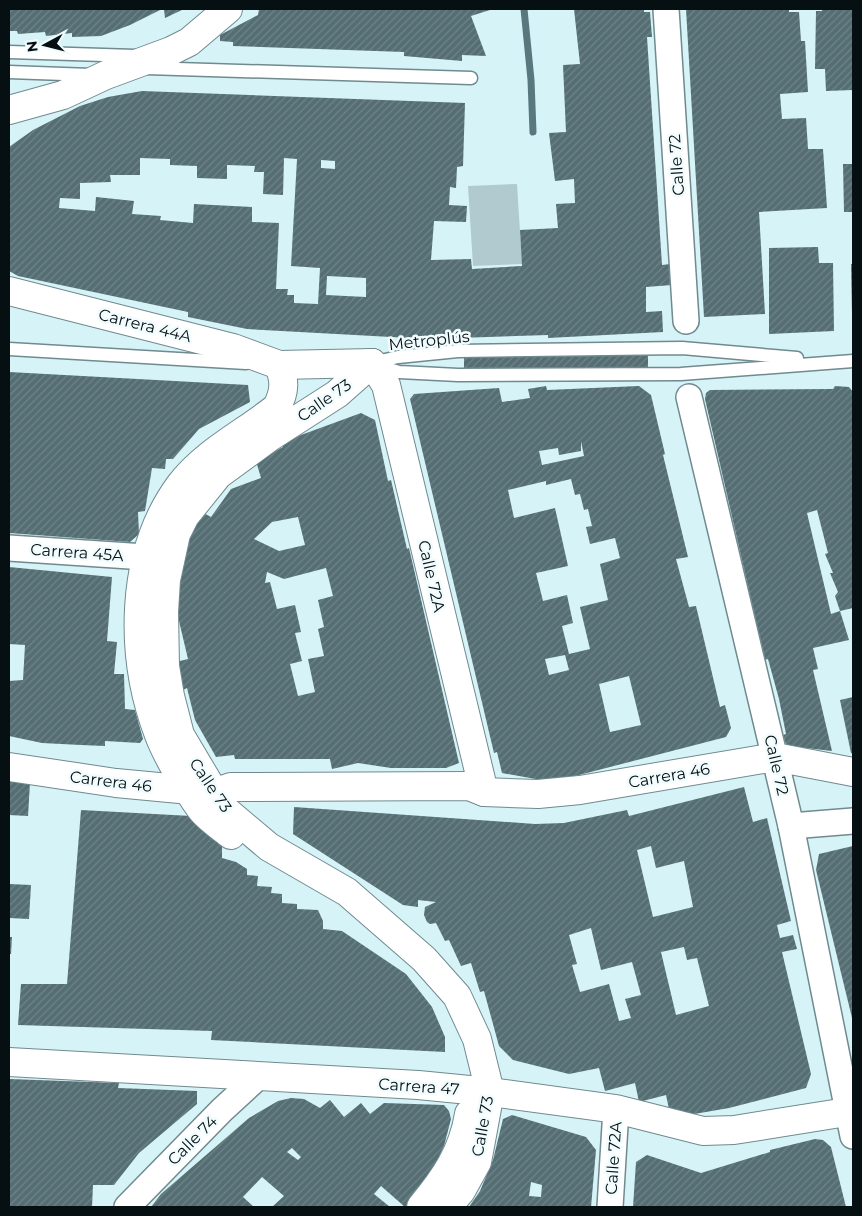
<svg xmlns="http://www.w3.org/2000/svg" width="862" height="1216" font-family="Montserrat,sans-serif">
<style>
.grass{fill:#b1cacf}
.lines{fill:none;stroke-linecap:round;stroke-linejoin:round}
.stream{stroke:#59787e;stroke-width:7}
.building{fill:url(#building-hatch);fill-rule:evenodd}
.service-casing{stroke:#708a8f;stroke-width:15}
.minor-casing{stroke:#708a8f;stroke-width:28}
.tertiary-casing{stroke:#708a8f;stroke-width:30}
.service{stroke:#fff;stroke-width:12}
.minor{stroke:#fff;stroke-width:25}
.tertiary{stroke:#fff;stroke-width:28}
.labels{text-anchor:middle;stroke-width:5;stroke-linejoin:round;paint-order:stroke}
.street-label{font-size:16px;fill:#061012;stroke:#f1fcff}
</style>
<defs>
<pattern id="building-hatch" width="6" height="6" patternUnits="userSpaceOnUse" patternTransform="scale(1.25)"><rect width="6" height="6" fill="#546e73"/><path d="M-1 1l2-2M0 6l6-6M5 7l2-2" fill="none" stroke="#718488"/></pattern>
</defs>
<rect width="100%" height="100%" fill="#d6f3f8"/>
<polygon class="grass" points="517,184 522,264 473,266 468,186"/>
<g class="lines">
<polyline class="stream" points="524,9 531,80 533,132"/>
</g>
<g class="building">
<polygon points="9,9 162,9 130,25 101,36 72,37 72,33 46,36 45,32 18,34 17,31 9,31"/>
<polygon points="164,9 184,9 165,18"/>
<polygon points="259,9 493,9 471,16 486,56 462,55 462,61 404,56 404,52 233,46 233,42 220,41 220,35 258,15"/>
<path d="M574,9H644V12H650L652,37H647L662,265L670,264L672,285L646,287V312L662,311L663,332L548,338V335L428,339L247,329L188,317V312L18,276L9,271V147L33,130L80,106L108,97L142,91L465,103L463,166L457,167L456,188L450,187L449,205L467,206L466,222L434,221L431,260L471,259L472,269L522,266L520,230L558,228L556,204L575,203L574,179L555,181L549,133L566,132L563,65L580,64ZM140,158L170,159V165L197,166V178L227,179V165L255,166L254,172H264L263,194L283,195L284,158L297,159L291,266L320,268L318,304L294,303V295H287L288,289H276L279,223L252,222V207L194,204L193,223L160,220L161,216L132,214L134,201L96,197L95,211L59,208L60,198L80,199V183L111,182L110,175H140ZM321,160L335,161V169L321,168ZM327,276L366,278V297L326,295Z"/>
<polygon points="686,9 789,9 789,12 799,12 801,41 805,41 808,92 780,94 782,119 806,118 808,149 823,149 827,208 759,212 765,314 704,317"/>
<polygon points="822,9 853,9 853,90 826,91 825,69 815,69 816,11 822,11"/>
<polygon points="843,164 853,164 853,212 844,212"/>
<polygon points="818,247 819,263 833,263 834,331 769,334 769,248"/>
<polygon points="851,264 853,264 853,314 852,314"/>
<polygon points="648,354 648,368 464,370 464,356"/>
<polygon points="9,372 248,385 250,402 199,429 173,459 166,459 165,469 152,468 145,511 138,512 139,534 130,542 9,533"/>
<path d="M546,386L547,390L639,386L651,395L665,454L663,455L688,557L676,559L689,607L696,606L720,707L725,705L731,728L726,737L552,782L502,773L497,752L494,753L410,399L414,394L499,388L502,402L530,398L528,389ZM581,441L584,456L542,465L539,451L558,448L559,455L581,451ZM571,479L575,495L580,494L584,510L588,509L592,526L586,527L590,544L615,538L620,558L600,564L608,600L580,607L590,649L569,654L562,626L573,623L567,595L543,601L536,573L568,566L555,508L514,518L508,490L546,481V485ZM565,655L569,670L549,675L545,659ZM629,676L641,725L610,732L599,684Z"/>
<polygon points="835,386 849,387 853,392 853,608 840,611 835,596 838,592 830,573 833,573 825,554 828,553 817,510 807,513 831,614 840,611 849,640 813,648 818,669 813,670 832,751 788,746 786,744 783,735 786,734 779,699 768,659 765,660 705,399 706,393 710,390 833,389"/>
<path d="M361,413L375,420L388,481L391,480L407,549L409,548L459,763L446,768H391L358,763L332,769L330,759H235L234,755L216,757L195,720L187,688L183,690L176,662L188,659L175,604V568L200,511L211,517L231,489L261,478L256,461L283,447L282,442ZM298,517L305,545L279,551L254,539L272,522ZM326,568L333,596L318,600L324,627L318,629L324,656L308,659L315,692L298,696L290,664L302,661L295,633L301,632L295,605L277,609L270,582L265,583L267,572L284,579Z"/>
<polygon points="9,567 112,577 107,641 117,642 114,674 124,674 125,709 135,710 143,739 140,743 105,741 105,746 81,745 42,743 9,736 9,681 23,680 25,645 9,644"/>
<polygon points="853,697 853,754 851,753 840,700"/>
<polygon points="9,781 30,783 28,816 9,815"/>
<path d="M744,787L753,822L767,818L791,921L777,925L780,938L793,935L797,949L782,952L811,1074L806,1088L729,1108L671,1118L666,1095L639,1102L635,1083L605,1091L599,1068L569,1074L513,1060L499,1046L484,991L480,992L471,963L461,966L449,940L445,941L436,923L430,924L427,922L424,915L425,907L436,902L418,900V907L403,905L293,834L294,807L535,824L564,823L627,810L629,816ZM651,846L656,868L684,861L693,907L653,917L637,850ZM591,928L601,970L632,962L641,995L625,999L631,1018L619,1021L609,984L580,992L572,965L577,964L569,935ZM684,947L687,960L697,958L709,1006L676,1015L661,952Z"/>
<polygon points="81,810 191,816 222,844 222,858 236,862 247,869 247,875 258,876 257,886 272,887 271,893 282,894 282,903 297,904 297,909 318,910 323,921 323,929 342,931 406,974 432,1007 445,1037 445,1052 211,1040 212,1031 18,1025 21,984 67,984"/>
<polygon points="853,846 853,1022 816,870 819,854"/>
<polygon points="9,884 31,885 29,919 9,918"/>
<polygon points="9,937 12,937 11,954 9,954"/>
<polygon points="9,1079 119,1083 118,1088 197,1091 197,1104 139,1153 114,1185 93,1185 92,1207 9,1207"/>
<path d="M291,1098L304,1099L320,1108L330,1100L344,1117L361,1103L370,1114L384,1103L444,1105L449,1111L451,1119L444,1146L430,1175L405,1207L381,1186L374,1194L390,1207H272L284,1196L262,1177L243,1197L254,1207H151L161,1194L249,1118L278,1101ZM292,1148L301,1157L298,1160L287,1152Z"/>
<path d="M512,1115L586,1137L596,1150L591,1207H469L480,1191L493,1160L503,1119ZM531,1182L542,1185L541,1197L529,1196Z"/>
<polygon points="815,1139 823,1140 831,1147 846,1207 633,1207 636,1162 647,1155 701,1173 770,1152 770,1150"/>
</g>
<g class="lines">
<g class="service-casing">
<g id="service">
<polyline points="9,52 135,56"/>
<polyline points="146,68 471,78"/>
<polyline points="9,72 91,75"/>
<polyline points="9,349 246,363"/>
<polyline points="372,363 398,357 458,351 682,348 797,358"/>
<polyline points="379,366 399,372 458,375 681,374 853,361"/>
</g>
</g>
<g class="minor-casing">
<g id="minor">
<polyline points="666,9 686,321"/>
<polyline points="689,397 791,826 853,1136"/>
<polyline points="9,548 145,557"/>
<polyline points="791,826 853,821"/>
<polyline points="127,1207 222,1110 259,1076"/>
<polyline points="610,1207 616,1109"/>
</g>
</g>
<g class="tertiary-casing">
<g id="tertiary">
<polyline points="9,110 63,95 106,75 171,51 189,42 228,9"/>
<polyline points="9,291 233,348 279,365 372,363"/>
<polyline points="372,363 337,394 270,437 218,475 185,516 176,534 166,580 164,612 165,666 170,696 180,735 224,809 269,847 347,892 424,959 457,996 477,1039 490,1092 477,1162 461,1191 447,1207"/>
<polyline points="372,363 386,385 484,792"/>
<polyline points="9,767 116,783 201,791"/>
<polyline points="214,793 231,787 469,786 484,792 538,794 580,790 775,757 853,772"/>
<path d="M231,835C221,827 207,818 200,808C187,790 167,756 159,735C129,657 129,554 180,485C205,452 245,433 277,407C285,391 285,381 279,365"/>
<polyline points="9,1062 418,1085 490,1092 616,1109 703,1131 734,1130 853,1111"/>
<path d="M421,1207C445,1178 463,1152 469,1114"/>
</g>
</g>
<use href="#service" class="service"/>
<use href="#minor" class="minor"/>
<use href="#tertiary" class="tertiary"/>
</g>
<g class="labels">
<g class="street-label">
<text transform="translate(676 165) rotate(-94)" y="6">Calle 72</text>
<text transform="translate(145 325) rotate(14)" y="6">Carrera 44A</text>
<text transform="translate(429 340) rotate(-6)" y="6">Metroplús</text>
<text transform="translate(324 400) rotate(-35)" y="6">Calle 73</text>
<text transform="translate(77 552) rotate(4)" y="6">Carrera 45A</text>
<text transform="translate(432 576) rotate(77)" y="6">Calle 72A</text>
<text transform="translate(777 765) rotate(77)" y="6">Calle 72</text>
<text transform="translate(669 775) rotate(-10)" y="6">Carrera 46</text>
<text transform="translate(111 781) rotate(7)" y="6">Carrera 46</text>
<text transform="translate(211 785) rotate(56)" y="6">Calle 73</text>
<text transform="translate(419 1086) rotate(4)" y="6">Carrera 47</text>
<text transform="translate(482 1126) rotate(-80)" y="6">Calle 73</text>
<text transform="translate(192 1140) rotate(-45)" y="6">Calle 74</text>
<text transform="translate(613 1158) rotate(-86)" y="6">Calle 72A</text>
</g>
</g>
<rect width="862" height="1216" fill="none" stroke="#061012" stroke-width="20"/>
<g transform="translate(45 45) rotate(263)" stroke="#f1fcff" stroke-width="4" paint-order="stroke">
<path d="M0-4L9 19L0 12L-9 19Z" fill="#061012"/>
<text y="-8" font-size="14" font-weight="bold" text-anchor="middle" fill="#061012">N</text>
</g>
</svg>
